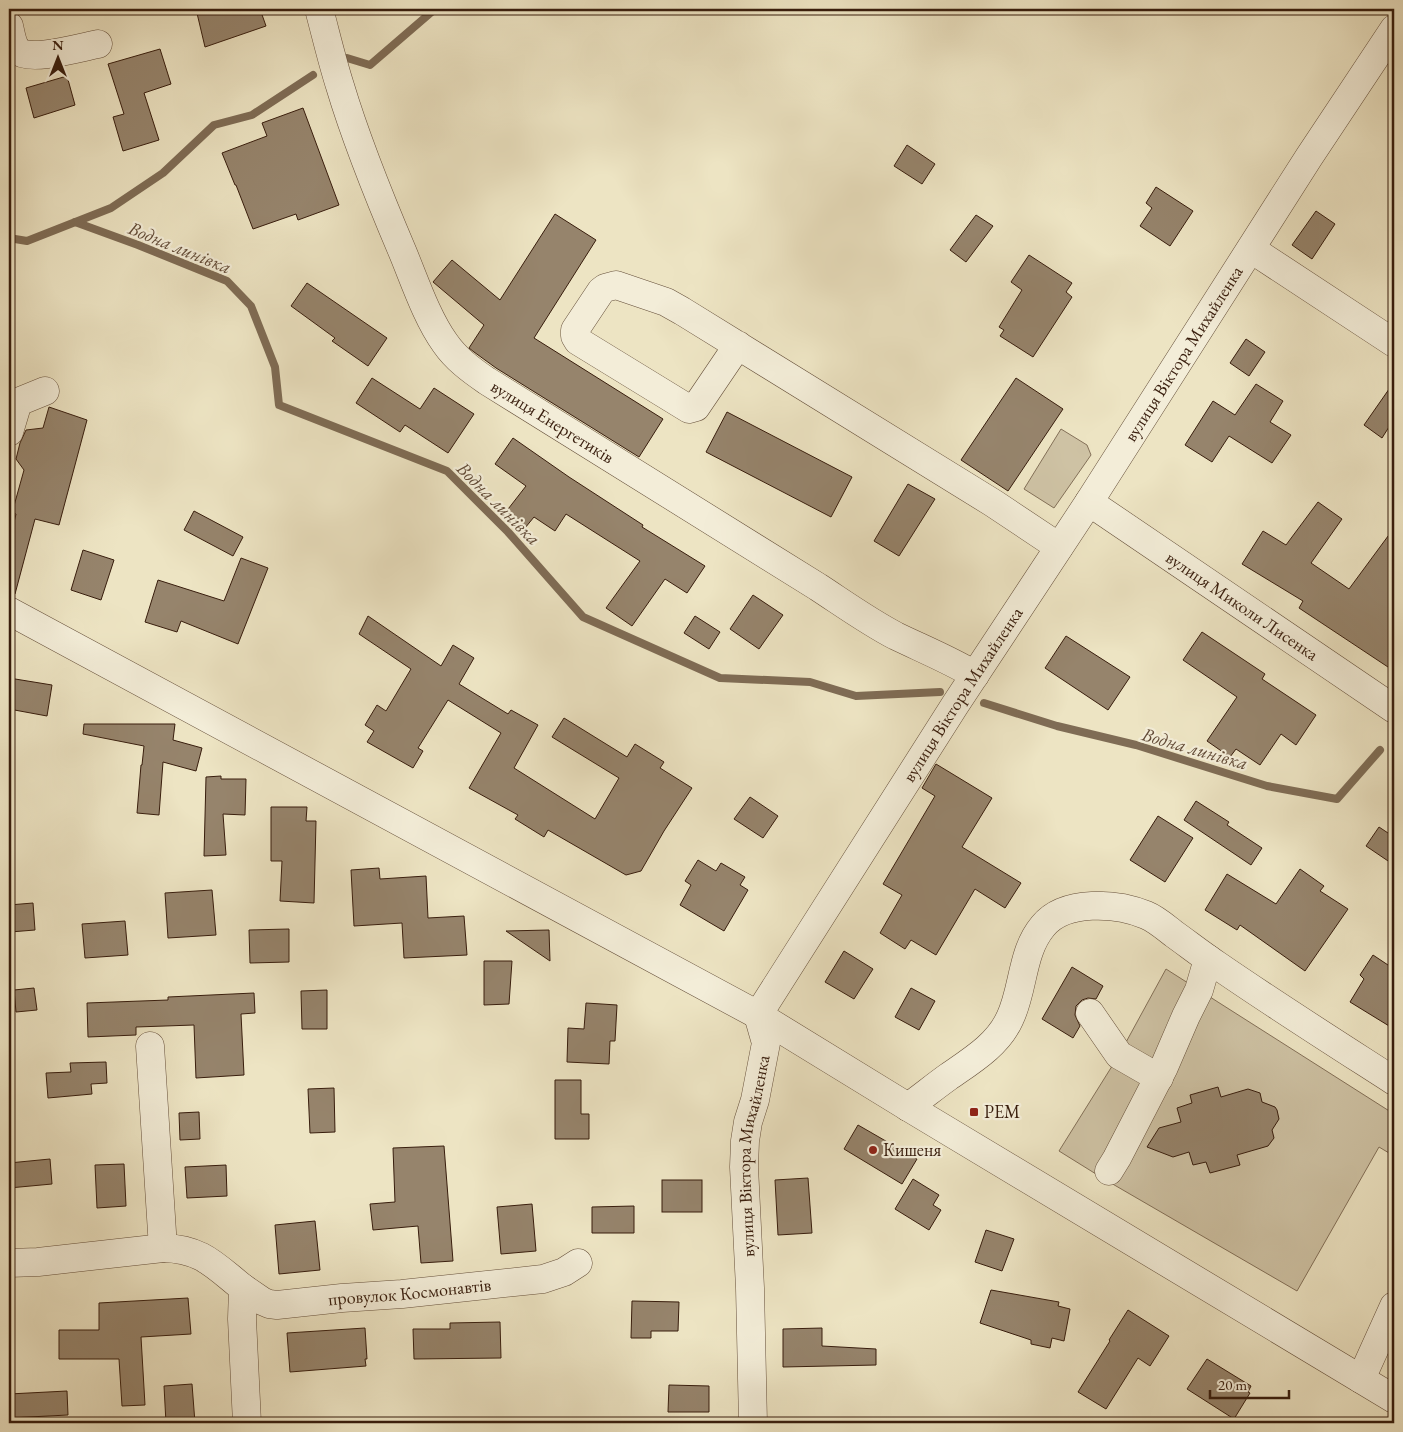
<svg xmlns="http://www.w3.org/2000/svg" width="1403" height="1432" font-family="'EB Garamond',serif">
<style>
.green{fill:#cec2a4;stroke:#837058}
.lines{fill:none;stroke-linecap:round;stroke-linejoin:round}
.stream{stroke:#7f6c55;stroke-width:8}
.building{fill:#96846c;stroke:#381d0d}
.minor-casing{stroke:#654f3a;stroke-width:29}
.minor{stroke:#f3edd8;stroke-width:28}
.poi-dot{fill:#8f2418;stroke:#f3edd8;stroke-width:2}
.labels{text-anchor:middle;stroke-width:4.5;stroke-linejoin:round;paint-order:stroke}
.street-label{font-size:18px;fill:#381d0d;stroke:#f3edd8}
.poi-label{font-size:18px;fill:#381d0d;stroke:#f3edd8;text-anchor:start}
.water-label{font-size:19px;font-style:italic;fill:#624b37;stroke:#f3edd8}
</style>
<rect width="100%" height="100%" fill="#ede4c3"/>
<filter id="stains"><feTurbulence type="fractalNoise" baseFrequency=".004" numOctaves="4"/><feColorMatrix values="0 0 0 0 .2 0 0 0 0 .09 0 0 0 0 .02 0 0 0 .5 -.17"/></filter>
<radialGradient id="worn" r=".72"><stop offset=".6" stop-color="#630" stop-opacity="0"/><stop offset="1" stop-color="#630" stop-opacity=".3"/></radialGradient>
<g class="green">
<polygon points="1061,429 1087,445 1091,455 1054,508 1024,489"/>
<polygon points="1166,969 1394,1114 1394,1156 1379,1147 1297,1291 1104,1179 1059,1151 1119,1055"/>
</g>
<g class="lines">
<g class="stream">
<polyline points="338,62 347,58 370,65 435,9"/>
<polyline points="75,222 138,245 227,281 251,306 275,367 279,405 447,471 508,532 583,617 720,678 810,682 856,696 940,692"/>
<polyline points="9,238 27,241 111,208 163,173 214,125 252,115 313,75"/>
<polyline points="984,703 1057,726 1136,745 1267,786 1337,799 1380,750"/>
</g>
</g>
<g class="building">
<polygon points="196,9 260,9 266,26 205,47"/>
<polygon points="160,49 171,84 144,93 159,140 123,151 113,117 124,114 108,64"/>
<polygon points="67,76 75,105 34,118 26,88"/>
<polygon points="303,108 339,205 298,220 296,214 253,229 236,185 235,185 222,153 267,136 262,123"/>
<polygon points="907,145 935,164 922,184 894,166"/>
<polygon points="1156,187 1193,211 1170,246 1140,226 1152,208 1146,203"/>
<polygon points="1316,211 1335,224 1312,259 1292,245"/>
<polygon points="555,214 596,240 534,338 663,419 639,457 496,368 474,352 469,348 484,325 433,282 452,260 500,300"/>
<polygon points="976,215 993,226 966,262 950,250"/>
<polygon points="1029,255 1072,283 1066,292 1072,297 1033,357 1000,336 1004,330 999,327 1022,290 1011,282"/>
<polygon points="307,283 387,338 368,366 332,341 335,338 291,306"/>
<polygon points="1246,339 1265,352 1249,376 1230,363"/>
<polygon points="372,378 420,409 434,388 474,414 448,453 405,425 400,432 356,403"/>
<polygon points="1016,378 1063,409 1008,491 961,460"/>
<polygon points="1394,382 1394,419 1382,438 1364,425"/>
<polygon points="1256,384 1283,401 1270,422 1291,435 1272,463 1229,436 1212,462 1185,445 1213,401 1235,415"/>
<polygon points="49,407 87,420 59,525 35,519 15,594 9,593 9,543 16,514 12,513 24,470 16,459 20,443 26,430 43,428"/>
<polygon points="727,412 852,477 831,517 706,452"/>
<polygon points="513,438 569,477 643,525 642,527 705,566 687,593 665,579 632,626 606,608 640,561 566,514 555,531 534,517 525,528 505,513 526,486 495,464"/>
<polygon points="908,484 935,499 899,556 874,541"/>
<polygon points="1318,502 1342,519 1311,563 1349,589 1394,528 1394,671 1299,608 1303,601 1242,564 1263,531 1286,545"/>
<polygon points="194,511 243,537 233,556 184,530"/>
<polygon points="83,550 114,560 101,600 71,590"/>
<polygon points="241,558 268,568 238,644 181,621 177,632 145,622 158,580 224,601"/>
<polygon points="753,595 783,615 759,649 730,629"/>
<polygon points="368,616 441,666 453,645 474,658 459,684 508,714 511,710 538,725 514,768 595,819 619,778 552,737 564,718 627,757 635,744 664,762 660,768 692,788 664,831 641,871 626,875 548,830 544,837 515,819 518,815 469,788 501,733 448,700 418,748 423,751 413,768 367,742 374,731 365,725 377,705 386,711 411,669 359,634"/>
<polygon points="695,616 720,632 709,649 684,633"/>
<polygon points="1202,632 1265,674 1262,679 1316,715 1296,745 1281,734 1260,765 1236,749 1230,757 1207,741 1237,697 1183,660"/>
<polygon points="1066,636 1130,677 1108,710 1045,668"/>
<polygon points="9,678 52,685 47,716 9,709"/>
<polygon points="84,724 175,724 173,740 202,748 196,771 163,762 159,815 137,813 141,765 142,765 144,746 83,734"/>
<polygon points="936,764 992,798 962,847 1021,883 1005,908 975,889 936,955 911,940 905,949 880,933 902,895 883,884 935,796 922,788"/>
<polygon points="221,776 221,779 246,779 245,815 223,814 226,855 204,856 206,777"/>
<polygon points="750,797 778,816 763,838 734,819"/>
<polygon points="1196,801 1229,822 1227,825 1262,848 1251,865 1184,820"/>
<polygon points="271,807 307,807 306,821 316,821 314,903 280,901 282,861 271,861"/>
<polygon points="1158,816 1193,838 1165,882 1130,860"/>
<polygon points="1379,827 1394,837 1394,865 1366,846"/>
<polygon points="698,860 716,871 721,863 745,877 740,885 748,890 724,931 680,905 691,885 685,881"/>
<polygon points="379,868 380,879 426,876 428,918 464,916 467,955 404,958 402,923 354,926 351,870"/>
<polygon points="1300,869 1324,886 1320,891 1348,909 1305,971 1240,925 1237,930 1205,910 1227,874 1276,904"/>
<polygon points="212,890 216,935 168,938 165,893"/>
<polygon points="33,903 35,930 10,932 9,905"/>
<polygon points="125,921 128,955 85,958 82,924"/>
<polygon points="289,929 289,962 250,963 249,930"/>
<polygon points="549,930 550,961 506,931"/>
<polygon points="844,951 873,969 854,999 825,982"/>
<polygon points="1373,955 1394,969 1394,1029 1350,1002 1364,979 1360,975"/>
<polygon points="484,961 512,961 509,1004 484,1005"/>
<polygon points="1072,967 1103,986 1096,999 1088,998 1082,1000 1076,1006 1075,1015 1080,1026 1073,1038 1042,1019"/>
<polygon points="34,988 37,1010 16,1012 14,990"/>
<polygon points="911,988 935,1001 919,1030 895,1017"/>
<polygon points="327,990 327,1029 302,1029 301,991"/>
<polygon points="254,993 255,1013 241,1014 244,1075 196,1078 194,1025 136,1027 136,1035 88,1037 87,1003 168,1000 168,997"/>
<polygon points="586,1003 617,1005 615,1041 610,1041 609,1064 567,1062 568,1028 584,1029"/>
<polygon points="106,1062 107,1083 91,1084 92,1094 48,1098 46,1073 71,1072 70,1063"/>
<polygon points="555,1080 581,1080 581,1114 589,1114 589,1139 555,1139"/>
<polygon points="1218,1087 1221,1097 1248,1089 1260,1093 1262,1102 1275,1107 1277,1110 1279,1119 1272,1130 1274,1138 1268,1146 1237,1155 1240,1165 1210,1173 1206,1162 1193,1165 1189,1152 1173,1157 1147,1147 1159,1128 1181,1122 1177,1108 1192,1103 1190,1095"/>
<polygon points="334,1088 335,1132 310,1133 308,1089"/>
<polygon points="199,1112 200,1139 180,1140 179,1113"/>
<polygon points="858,1125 917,1159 902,1184 844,1149"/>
<polygon points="444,1146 453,1261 421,1263 418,1226 373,1230 370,1204 395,1202 393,1148"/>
<polygon points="50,1159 52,1184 9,1188 9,1163"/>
<polygon points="124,1164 126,1206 97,1208 95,1165"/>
<polygon points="226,1165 227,1196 187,1198 185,1167"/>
<polygon points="808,1178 812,1233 778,1235 775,1180"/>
<polygon points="913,1179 939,1195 933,1205 941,1210 929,1230 895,1209"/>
<rect x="662" y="1180" width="40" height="32"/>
<polygon points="532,1204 536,1251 501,1254 497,1207"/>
<polygon points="634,1206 634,1233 592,1233 592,1207"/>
<polygon points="315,1221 320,1270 279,1274 275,1225"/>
<polygon points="986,1230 1014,1239 1002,1271 975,1262"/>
<polygon points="991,1290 1059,1302 1058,1306 1070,1309 1064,1341 1052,1338 1050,1348 1031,1344 1031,1340 980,1323"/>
<polygon points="188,1298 191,1334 141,1337 145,1405 122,1406 119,1359 59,1359 59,1330 99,1330 99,1303"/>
<polygon points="632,1301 679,1302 678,1331 651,1331 651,1338 631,1338"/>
<polygon points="1128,1310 1169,1336 1150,1366 1138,1358 1106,1409 1078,1392 1110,1341 1109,1340"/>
<polygon points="500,1322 501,1358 414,1359 413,1329 450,1329 450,1323"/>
<polygon points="365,1328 367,1359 365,1359 366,1366 290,1372 287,1333"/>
<polygon points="822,1328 822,1346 876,1349 876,1365 783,1367 783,1329"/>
<polygon points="1207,1359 1251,1386 1248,1392 1250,1393 1234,1419 1187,1389"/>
<polygon points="192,1384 195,1423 166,1423 164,1386"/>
<polygon points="669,1385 709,1386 709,1412 668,1412"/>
<polygon points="67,1391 68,1415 9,1418 9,1394"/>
</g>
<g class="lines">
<g class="minor-casing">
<g id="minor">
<path id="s1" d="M319,9C326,35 332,61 340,86C357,143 380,199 403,253C415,282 427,318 445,343C456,359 471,370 487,381L818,587C844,604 869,622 896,636C923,649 950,660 975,675"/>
<path d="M9,26C11,34 12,45 18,51C29,62 82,47 98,44"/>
<polyline points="1251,249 1394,343"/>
<polyline points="738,345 696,407 689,409 578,341 575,336 575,330 601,291 605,288 616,285 666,302 682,311 993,503 1059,547"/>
<polyline points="9,432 18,402 45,391"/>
<path id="s2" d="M1089,502L1394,709"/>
<polyline points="9,611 758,1015 908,1107 1394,1399"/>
<polyline points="1090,1013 1119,1055 1159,1078"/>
<path d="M150,1046L163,1248C202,1249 214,1265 243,1288L242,1319L247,1423"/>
<path d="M908,1107C922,1097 934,1087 948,1077C971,1061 998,1045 1010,1018C1024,989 1021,952 1043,926C1065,899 1117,903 1146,915C1156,919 1165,927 1174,934C1188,944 1202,955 1217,965C1275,1005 1335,1043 1394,1081"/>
<polyline points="1109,1171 1117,1158 1164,1067 1186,1016 1199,990 1208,959"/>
<polyline points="9,1263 38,1262 163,1248"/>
<path id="s3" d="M243,1288L262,1301L269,1304L277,1305L342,1298L402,1294L543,1279L564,1272L578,1263"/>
<polyline points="1361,1379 1394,1306"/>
<path id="s4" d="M753,1423L750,1288L744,1167L745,1141L748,1122L755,1100L766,1043L758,1015L955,705L1089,502L1309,157L1394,29"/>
</g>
</g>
<use href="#minor" class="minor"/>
</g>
<g class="poi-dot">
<rect x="969" y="1107" width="10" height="10" rx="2.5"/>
<circle cx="873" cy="1150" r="5"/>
</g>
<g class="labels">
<g class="street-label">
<text dy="6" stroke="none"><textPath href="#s4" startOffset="1198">вулиця Віктора Михайленка</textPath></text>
<text dy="6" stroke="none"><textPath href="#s1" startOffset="492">вулиця Енергетиків</textPath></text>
<text dy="6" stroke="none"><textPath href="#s2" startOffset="185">вулиця Миколи Лисенка</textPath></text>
<text dy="6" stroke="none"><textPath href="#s4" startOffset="792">вулиця Віктора Михайленка</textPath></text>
<text dy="6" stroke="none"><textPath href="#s4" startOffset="268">вулиця Віктора Михайленка</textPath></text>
<text dy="6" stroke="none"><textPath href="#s3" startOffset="172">провулок Космонавтів</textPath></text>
</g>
<g class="poi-label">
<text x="984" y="1118">РЕМ</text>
<text x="883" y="1156">Кишеня</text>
</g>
<g class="water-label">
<text transform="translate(180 247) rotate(22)" y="7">Водна линівка</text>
<text transform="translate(499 503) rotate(45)" y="7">Водна линівка</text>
<text transform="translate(1195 748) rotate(16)" y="7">Водна линівка</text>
</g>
</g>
<rect width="1403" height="1432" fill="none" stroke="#ede4c3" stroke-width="30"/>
<rect x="10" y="10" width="1383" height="1412" fill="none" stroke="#381d0d" stroke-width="2.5"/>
<rect x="15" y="15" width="1373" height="1402" fill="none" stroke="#381d0d"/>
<g transform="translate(58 58)" stroke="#f3edd8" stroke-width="4" paint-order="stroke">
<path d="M0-4L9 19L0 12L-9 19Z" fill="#381d0d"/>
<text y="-8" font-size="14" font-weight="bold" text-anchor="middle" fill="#381d0d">N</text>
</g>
<path d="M1210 1390v8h79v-8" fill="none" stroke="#381d0d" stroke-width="2.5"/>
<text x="1218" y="1390" font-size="15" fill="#381d0d" stroke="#f3edd8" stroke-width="4" paint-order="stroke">20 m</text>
<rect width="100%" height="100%" filter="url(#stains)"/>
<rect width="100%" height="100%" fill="url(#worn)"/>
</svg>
